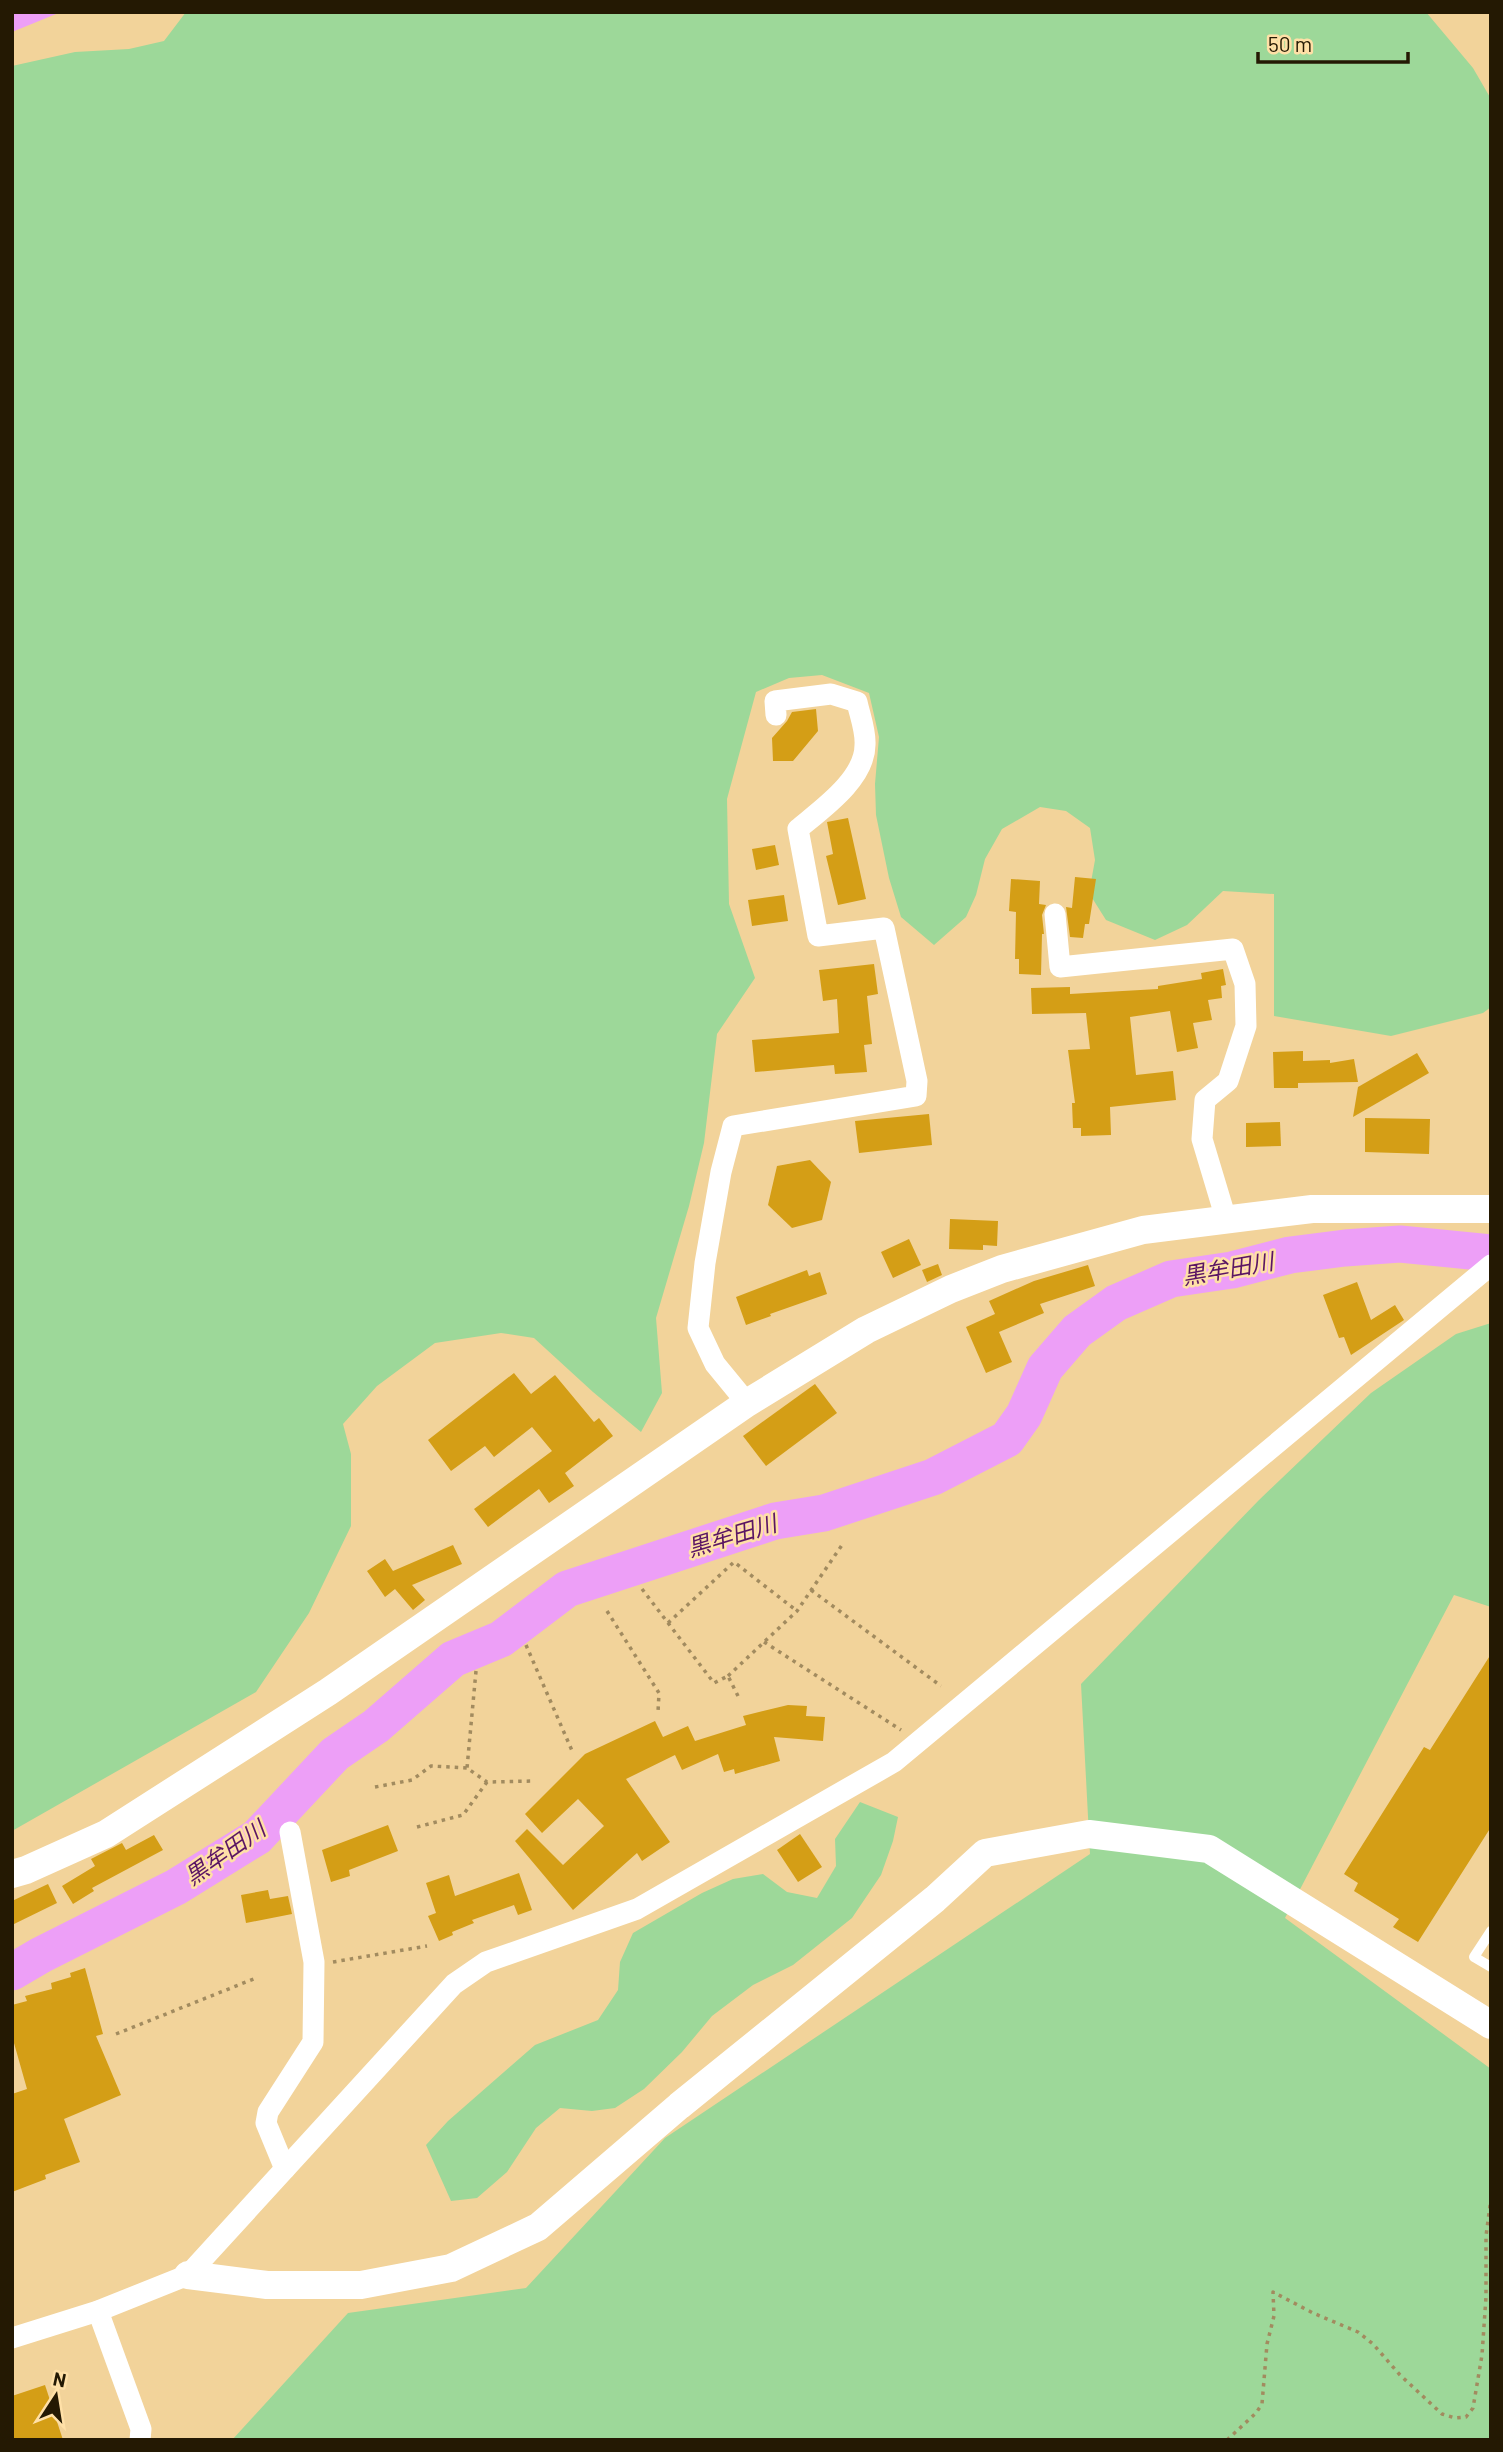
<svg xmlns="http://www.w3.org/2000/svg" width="1503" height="2452" font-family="Barlow,'Noto Sans JP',sans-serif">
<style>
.green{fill:#9dd899}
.water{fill:#ed9ff7}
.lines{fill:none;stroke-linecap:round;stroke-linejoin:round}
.river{stroke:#ed9ff7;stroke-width:37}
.building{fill:#d49e16}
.path{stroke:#a28b5f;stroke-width:3.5;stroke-dasharray:3.5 5;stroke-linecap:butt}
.lane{stroke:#fff;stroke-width:10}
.street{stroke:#fff;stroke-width:21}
.secondary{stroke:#fff;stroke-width:28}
.labels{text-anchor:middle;stroke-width:5;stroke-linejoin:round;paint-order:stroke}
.water-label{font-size:23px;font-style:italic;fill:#5b1564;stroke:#ffe0a7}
</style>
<rect width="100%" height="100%" fill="#f2d39a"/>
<g class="green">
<polygon points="186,12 1426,12 1473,68 1491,99 1491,1007 1483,1013 1391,1036 1274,1016 1274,894 1223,891 1187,925 1155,940 1106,920 1089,893 1095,860 1090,828 1066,811 1040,807 1002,829 985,859 976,895 966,917 934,945 901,917 889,878 876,815 875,784 879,737 869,693 822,675 789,678 756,692 727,799 729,904 755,978 717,1034 704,1143 689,1206 656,1318 662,1393 641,1432 593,1392 534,1338 501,1333 435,1343 377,1386 343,1424 351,1454 351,1526 309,1613 256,1692 12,1831 12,66 75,52 129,49 164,41"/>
<polygon points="1491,1323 1491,1607 1454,1595 1285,1918 1491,2069 1491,2440 232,2440 348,2313 526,2288 665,2138 1090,1854 1081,1684 1259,1500 1371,1393 1456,1334"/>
<polygon points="860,1802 898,1817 893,1841 881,1875 852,1918 793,1965 753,1985 712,2016 682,2052 644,2089 615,2108 592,2111 560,2108 536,2128 507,2172 477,2198 451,2201 426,2145 448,2121 535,2045 598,2020 618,1990 620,1962 633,1933 702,1893 733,1879 763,1874 787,1892 817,1898 836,1866 835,1839"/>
</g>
<polygon class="water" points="12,12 61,12 12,32"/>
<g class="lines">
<polyline class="river" points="12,1972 41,1955 176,1887 257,1837 335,1754 376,1726 453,1659 501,1639 567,1589 775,1521 824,1513 933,1477 1007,1439 1024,1415 1045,1368 1077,1331 1116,1303 1171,1279 1232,1270 1290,1255 1345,1248 1400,1244 1491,1253"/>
</g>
<g class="building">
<polygon points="816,709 818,731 793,761 773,761 772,738 787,721 792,712"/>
<polygon points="848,818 866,899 838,905 826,856 833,854 827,822"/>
<polygon points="775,845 779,865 756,870 752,849"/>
<polygon points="1075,877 1096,879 1089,924 1085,924 1083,938 1070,937 1066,907 1072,908"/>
<polygon points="1011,879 1040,881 1039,904 1046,905 1042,915 1044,934 1042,934 1041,975 1019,974 1019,959 1015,959 1016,912 1009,911"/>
<polygon points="784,895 788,921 752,926 748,900"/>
<polygon points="874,964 878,994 867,996 872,1044 864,1045 867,1072 835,1074 834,1065 755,1072 752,1040 839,1033 837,999 823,1001 819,970"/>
<polygon points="1223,969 1226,985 1221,986 1222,998 1208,1000 1212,1020 1193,1023 1198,1048 1177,1052 1170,1011 1130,1017 1136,1075 1173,1071 1176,1100 1110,1107 1111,1135 1081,1136 1081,1128 1073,1128 1072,1103 1075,1103 1068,1050 1090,1049 1086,1013 1032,1014 1031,988 1070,987 1070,994 1158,989 1158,986 1202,979 1201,973"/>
<polygon points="1303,1051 1303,1061 1330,1060 1330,1063 1354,1059 1358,1082 1298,1083 1298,1088 1274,1088 1273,1052"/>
<polygon points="1417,1053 1429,1073 1353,1117 1358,1087"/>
<polygon points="929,1114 932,1145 859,1153 855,1121"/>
<polygon points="1365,1118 1430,1119 1429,1154 1365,1152"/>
<polygon points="1280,1122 1281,1146 1246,1147 1246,1123"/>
<polygon points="810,1160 831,1182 822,1220 792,1228 768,1205 777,1166"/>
<polygon points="950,1219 998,1221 997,1246 983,1245 983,1250 949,1249"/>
<polygon points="909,1239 921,1265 893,1278 881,1252"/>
<polygon points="938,1264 942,1275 927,1282 922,1270"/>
<polygon points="1088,1265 1095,1286 1040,1304 1044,1313 999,1332 1012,1362 986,1373 966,1327 995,1314 989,1301 1034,1281"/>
<polygon points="807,1270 809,1276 820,1272 827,1294 770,1314 771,1316 746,1325 736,1297"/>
<polygon points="1357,1282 1371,1320 1395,1305 1404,1320 1351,1355 1344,1337 1339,1338 1323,1295"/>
<polygon points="514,1373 531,1394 555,1375 594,1422 599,1418 613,1436 565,1473 574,1486 549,1503 539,1489 488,1527 474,1509 552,1451 532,1427 494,1457 485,1446 451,1471 428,1440"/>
<polygon points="815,1384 837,1413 766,1466 743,1436"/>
<polygon points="453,1545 462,1564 412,1585 425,1600 413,1610 395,1589 385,1597 367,1571 385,1559 393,1571"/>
<polygon points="1491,1654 1491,1827 1418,1942 1393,1927 1399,1919 1354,1891 1358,1883 1344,1874 1424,1747 1430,1750"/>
<polygon points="788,1705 807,1706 806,1716 825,1717 823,1741 774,1737 780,1761 735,1774 734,1769 724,1772 718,1754 682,1770 675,1755 626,1779 670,1842 642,1861 637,1853 573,1910 515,1841 527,1829 563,1865 604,1826 578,1799 542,1833 525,1814 585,1754 655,1721 663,1737 688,1726 695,1741 746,1725 743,1716"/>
<polygon points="388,1825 398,1851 349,1870 350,1876 331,1882 322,1850"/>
<polygon points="800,1834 822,1867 798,1882 777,1850"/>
<polygon points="154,1835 163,1850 92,1888 94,1891 73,1904 62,1886 95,1866 91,1859 122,1843 126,1850"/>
<polygon points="519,1873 532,1910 518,1915 514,1905 472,1920 474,1923 452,1932 453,1935 439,1941 428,1916 436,1913 426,1883 449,1875 455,1896"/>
<polygon points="48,1884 57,1903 12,1925 12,1901"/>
<polygon points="268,1890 270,1899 288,1896 292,1914 246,1923 241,1895"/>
<polygon points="85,1968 103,2034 96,2036 121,2095 64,2119 80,2162 45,2175 46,2179 12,2192 12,2094 27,2089 12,2036 12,2005 27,2001 25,1996 52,1989 51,1983 71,1977 70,1973"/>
<polygon points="45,2385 63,2440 12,2440 12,2396"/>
</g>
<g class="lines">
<g class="path">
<polyline points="642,1589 714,1683 728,1676 739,1698"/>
<polyline points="811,1590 941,1686"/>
<polyline points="607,1611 659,1693 658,1712"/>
<polyline points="668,1623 734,1562 797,1611"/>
<polyline points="764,1642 901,1730"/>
<polyline points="526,1645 573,1753"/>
<polyline points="476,1671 467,1768 487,1782 535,1781"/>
<polyline points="728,1676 797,1611 842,1545"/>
<polyline points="375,1787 412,1780 431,1766 467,1768"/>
<polyline points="417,1827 463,1815 487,1782"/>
<polyline points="333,1962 427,1946"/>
<polyline points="116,2034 256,1978"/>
<polyline points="1227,2440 1256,2413 1262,2404 1267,2344 1274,2316 1273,2292 1313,2313 1358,2332 1373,2344 1400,2375 1442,2414 1455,2418 1466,2417 1473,2408 1482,2355 1486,2297 1486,2236 1491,2198"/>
</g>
<polyline class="lane" points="1491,1931 1474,1957 1491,1967"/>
<g class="street">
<polyline points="1055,914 1060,967 1233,949 1245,984 1246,1026 1228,1081 1205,1100 1202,1139 1226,1219"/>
<path d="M747,1403L715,1364L698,1328L705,1263L721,1172L733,1126L916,1096L917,1081L884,928L818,936L798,829C822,809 865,779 865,745C866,731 860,716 857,702L831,694L775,701L776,715"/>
<polyline points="285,2169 266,2123 268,2112 313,2042 314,1962 290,1832"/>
<polyline points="98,2311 141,2429 140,2440"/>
<polyline points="12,2338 98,2311 188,2275 454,1984 486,1962 637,1909 894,1762 1491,1265"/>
</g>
<g class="secondary">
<polyline points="12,1874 26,1870 106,1834 328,1692 747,1403 866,1330 951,1289 1002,1269 1143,1230 1312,1209 1491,1209"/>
<polyline points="188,2275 267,2285 361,2285 451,2268 538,2227 679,2106 935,1899 985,1853 1089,1834 1209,1849 1491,2025"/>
</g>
</g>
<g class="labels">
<g class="water-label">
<text transform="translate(1228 1269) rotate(-10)" y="8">黒牟田川</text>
<text transform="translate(732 1536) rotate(-17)" y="8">黒牟田川</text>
<text transform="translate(225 1853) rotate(-35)" y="8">黒牟田川</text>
</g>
</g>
<rect width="1503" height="2452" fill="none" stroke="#241903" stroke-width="28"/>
<g transform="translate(56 2396) rotate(12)" stroke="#ffe0a7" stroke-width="5" paint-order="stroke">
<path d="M0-5L12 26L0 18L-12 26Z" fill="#241903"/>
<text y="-10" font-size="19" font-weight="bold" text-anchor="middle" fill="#241903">N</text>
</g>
<path d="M1258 52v10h150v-10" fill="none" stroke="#241903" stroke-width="3.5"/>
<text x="1268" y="52" font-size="21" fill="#241903" stroke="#ffe0a7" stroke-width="5" paint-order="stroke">50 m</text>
</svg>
